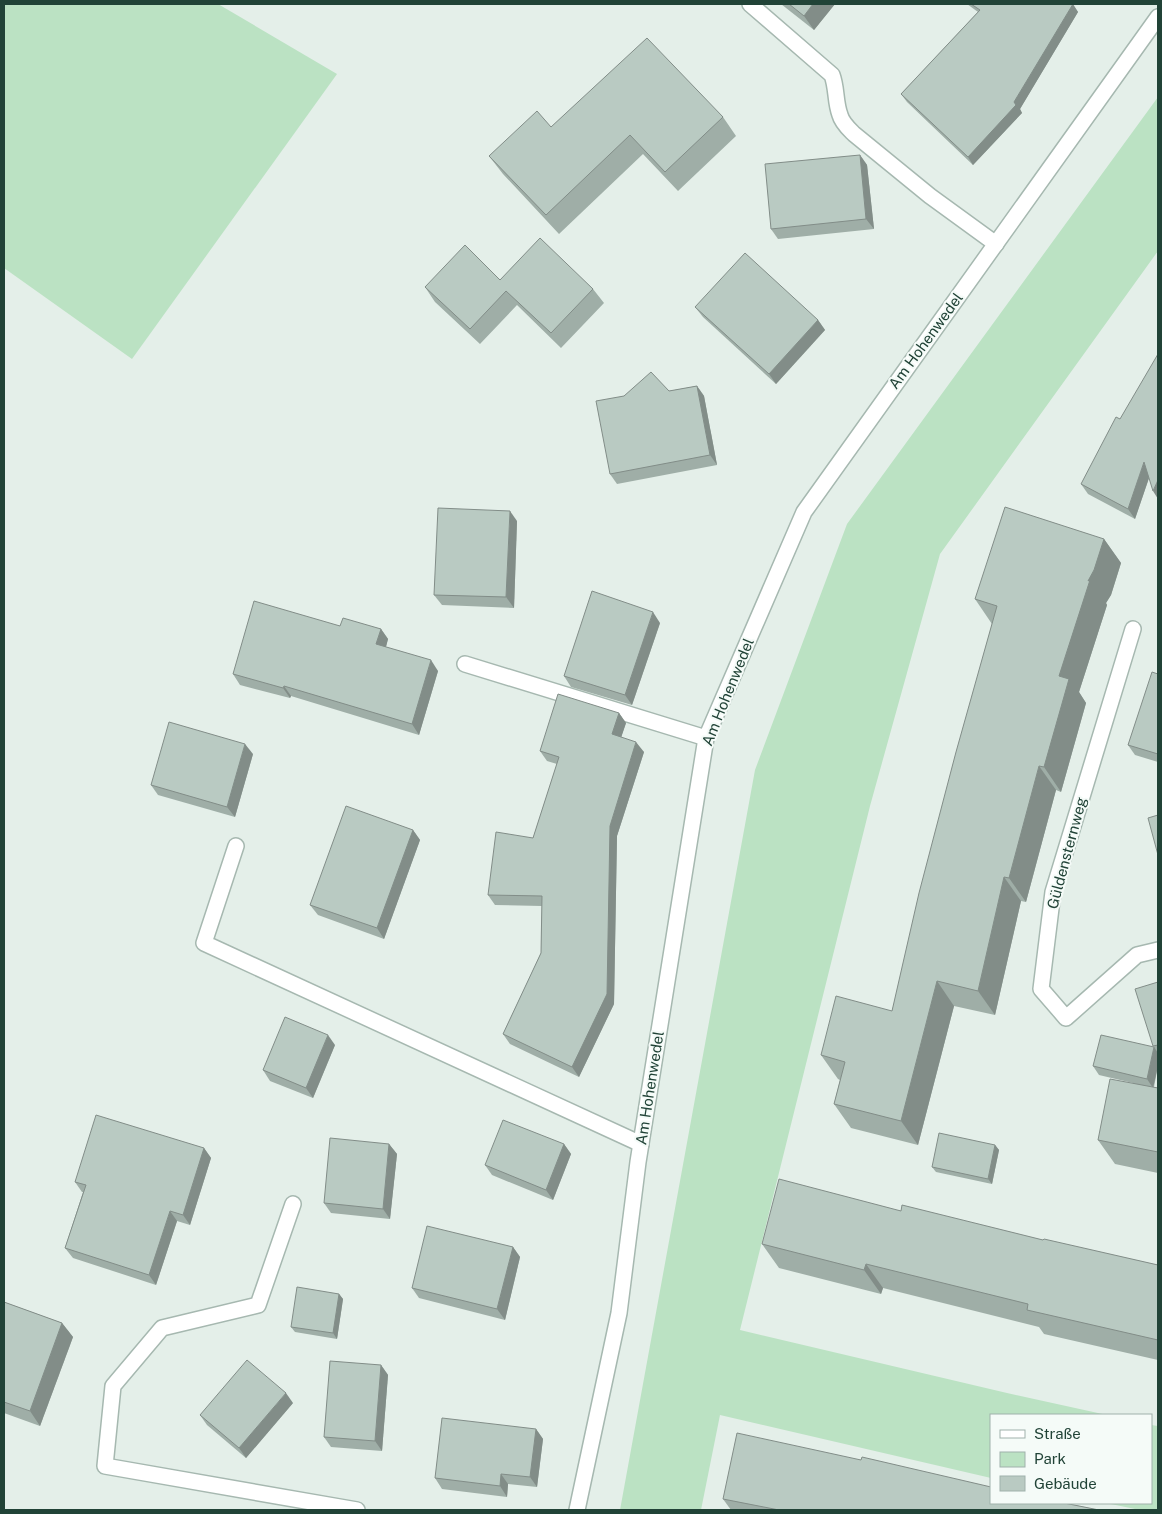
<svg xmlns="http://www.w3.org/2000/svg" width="1162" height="1514" font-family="'Public Sans',sans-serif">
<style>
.green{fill:#bbe2c3}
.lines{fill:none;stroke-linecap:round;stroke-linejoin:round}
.service-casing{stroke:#a6b8b0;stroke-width:18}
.minor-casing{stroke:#a6b8b0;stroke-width:18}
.service{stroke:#fff;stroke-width:15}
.minor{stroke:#fff;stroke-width:15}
.wall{fill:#9faea7}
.shaded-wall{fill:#828d88}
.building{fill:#b9cac2;stroke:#828d88}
.labels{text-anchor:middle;stroke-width:4;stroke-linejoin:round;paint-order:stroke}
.street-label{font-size:15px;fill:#214337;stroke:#f5fbf8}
</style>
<rect width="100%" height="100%" fill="#e4efe9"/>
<g class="green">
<polygon points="4,4 218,4 337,74 132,359 4,268"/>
<polygon points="1158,97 1158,251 940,554 870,806 740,1330 1007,1393 1107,1415 991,1415 991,1478 720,1415 701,1510 620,1510 755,770 847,524"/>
<polygon points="1151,1425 1158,1426 1158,1510 1140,1510 1106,1503 1151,1503"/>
</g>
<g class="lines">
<g class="service-casing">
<g id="service">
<path d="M750,4L832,75C837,88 835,102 840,115C842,123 849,129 854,134L930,196L996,244"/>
<polyline points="465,664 706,738"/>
<polyline points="236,846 204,943 641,1144"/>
<polyline points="293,1204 258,1305 162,1328 113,1386 105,1466 357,1510"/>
</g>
</g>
<g class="minor-casing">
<g id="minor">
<polyline points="1133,629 1053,892 1041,989 1066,1018 1137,955 1158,950"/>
<polyline points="577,1510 619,1313 638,1162 706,738 804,512 1158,17"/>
</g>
</g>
<use href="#service" class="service"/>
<use href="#minor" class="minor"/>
</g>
<g class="wall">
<polygon points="781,4 835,4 814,30"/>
<polygon points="967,4 1072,4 1078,12 1020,109 1022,113 973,165 907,102 901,94 978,12"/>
<polygon points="723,117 736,136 678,191 643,154 559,234 503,174 489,156 551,127"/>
<polygon points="860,155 867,165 874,229 778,239 771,229"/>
<polygon points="500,280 593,289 604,303 561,348 517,305 480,344 435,302 425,287"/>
<polygon points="695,307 818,320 825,330 776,384 703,317"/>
<polygon points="697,386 704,396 717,465 617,484 610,474 669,391"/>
<polygon points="1149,478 1135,519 1088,494 1081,484"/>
<polygon points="517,521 514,608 442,605 434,595"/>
<polygon points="1104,539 1121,563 1111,595 1106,603 1107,605 1079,692 1086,703 1061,792 1056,790 1026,902 1021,901 995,1015 954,1006 918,1145 851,1128 834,1104 840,1080 838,1079 821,1055 892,1011 992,624 975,599"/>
<polygon points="660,623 632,705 571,687 564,676"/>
<polygon points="340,626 381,629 388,639 386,647 438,671 419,735 291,696 290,698 240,685 233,674"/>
<polygon points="1158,674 1158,762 1135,755 1128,745"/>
<polygon points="619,713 626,723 621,737 644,752 617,836 614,1004 579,1077 510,1044 503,1034 541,953 542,906 495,905 488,895 533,838 557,764 547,761 540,751"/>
<polygon points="253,754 235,817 158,795 151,785"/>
<polygon points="413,830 420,840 384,939 318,915 310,905"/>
<polygon points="1158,982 1158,1066 1154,1087 1158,1088 1158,1173 1115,1164 1098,1140 1133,1083 1099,1075 1093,1066 1154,1047 1153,1046"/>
<polygon points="335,1045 313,1098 270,1081 263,1070"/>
<polygon points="389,1144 397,1154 390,1219 331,1213 324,1203"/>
<polygon points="564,1144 571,1154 553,1200 492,1175 485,1165"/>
<polygon points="995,1145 999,1150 992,1184 936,1172 932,1167"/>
<polygon points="204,1148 211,1158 190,1225 177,1221 156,1285 73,1258 65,1248 83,1192 82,1192 75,1182"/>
<polygon points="901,1211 1043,1240 1158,1265 1158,1360 1044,1334 1039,1327 883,1288 881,1294 779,1268 762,1244"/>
<polygon points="513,1247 520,1257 505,1320 419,1298 412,1288"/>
<polygon points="339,1294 343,1299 337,1339 295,1332 291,1327"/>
<polygon points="4,1302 62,1323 73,1337 40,1426 4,1413"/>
<polygon points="381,1365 388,1375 382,1451 331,1447 324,1437"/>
<polygon points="293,1403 246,1458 207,1425 200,1415"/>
<polygon points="536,1429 543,1439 537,1487 508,1484 507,1497 442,1489 435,1478"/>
<polygon points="974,1484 1099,1510 731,1510 723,1499"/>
</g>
<g class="shaded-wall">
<polygon points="813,4 835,4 814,30 804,16"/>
<polygon points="1073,4 1078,12 1020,109 1022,113 973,165 968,157 1014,102"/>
<polygon points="860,155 867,165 874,229 866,219"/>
<polygon points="818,320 825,330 776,384 769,374"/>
<polygon points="697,386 704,396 717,465 710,455"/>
<polygon points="1144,462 1151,472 1135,519 1128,509"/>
<polygon points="1158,480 1158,499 1153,491"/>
<polygon points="510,511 517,521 514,608 506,597"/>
<polygon points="1104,539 1121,563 1111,595 1106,603 1107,605 1079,692 1086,703 1061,792 1044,767 1059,676 1088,581"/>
<polygon points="653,612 660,623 632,705 625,695"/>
<polygon points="381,629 388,639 384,654 376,644"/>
<polygon points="431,660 438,671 419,735 412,724"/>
<polygon points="284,686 291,696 290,698 283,688"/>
<polygon points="619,713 626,723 619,744 612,734"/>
<polygon points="636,742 644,752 617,836 614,1004 579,1077 572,1067 610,826"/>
<polygon points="245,744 253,754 235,817 227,807"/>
<polygon points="1039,766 1056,790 1026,902 1009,878"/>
<polygon points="413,830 420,840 384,939 377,928"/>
<polygon points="1004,877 1021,901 995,1015 978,991"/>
<polygon points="937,981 954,1006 918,1145 901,1121"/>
<polygon points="328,1035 335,1045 313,1098 306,1088"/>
<polygon points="1154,1047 1158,1053 1158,1066 1153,1088 1147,1079"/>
<polygon points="389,1144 397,1154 390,1219 383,1209"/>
<polygon points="564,1144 571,1154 553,1200 546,1190"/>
<polygon points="995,1145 999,1150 992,1184 988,1179"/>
<polygon points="204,1148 211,1158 190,1225 183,1215"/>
<polygon points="170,1211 177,1221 156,1285 149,1275"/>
<polygon points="513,1247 520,1257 505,1320 497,1309"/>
<polygon points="866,1264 883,1288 881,1294 864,1270"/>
<polygon points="339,1294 343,1299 337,1339 333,1333"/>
<polygon points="62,1323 73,1337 40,1426 30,1411"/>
<polygon points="381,1365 388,1375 382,1451 375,1441"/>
<polygon points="286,1393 293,1403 246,1458 239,1448"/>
<polygon points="536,1429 543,1439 537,1487 530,1477"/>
<polygon points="501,1474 508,1484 507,1497 500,1486"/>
</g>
<g class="building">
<polygon points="789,4 813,4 804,16"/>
<polygon points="971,4 1073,4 1014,102 1016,105 968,157 901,94 980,10"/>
<polygon points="647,38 723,117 665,172 630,135 546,215 489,156 537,111 551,127"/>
<polygon points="860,155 866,219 771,229 765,164"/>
<polygon points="540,238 593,289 551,333 506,291 470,329 425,287 465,245 500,280"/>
<polygon points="745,253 818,320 769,374 695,307"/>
<polygon points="1158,354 1158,480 1153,491 1144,462 1128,509 1081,484 1116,417 1120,419"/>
<polygon points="651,372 669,391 697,386 710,455 610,474 596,401 624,396"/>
<polygon points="1005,507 1104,539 1094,570 1088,581 1090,580 1059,676 1069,679 1044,767 1039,766 1009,878 1004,877 978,991 937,981 901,1121 834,1104 845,1062 821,1055 836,996 892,1011 919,893 956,752 997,606 975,599"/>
<polygon points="438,508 510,511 506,597 434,595"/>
<polygon points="592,591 653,612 625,695 564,676"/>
<polygon points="254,601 340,626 343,618 381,629 376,644 431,660 412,724 284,686 283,688 233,674"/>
<polygon points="1152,672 1158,674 1158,754 1128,745"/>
<polygon points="558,694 619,713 612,734 636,742 610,826 607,994 572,1067 503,1034 541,953 542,896 488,895 496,832 533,838 559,757 540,751"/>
<polygon points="169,722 245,744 227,807 151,785"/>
<polygon points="346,806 413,830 377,928 310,905"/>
<polygon points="1158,815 1158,855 1148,818"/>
<polygon points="1158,982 1158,1045 1153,1046 1135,989"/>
<polygon points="285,1017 328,1035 306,1088 263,1070"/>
<polygon points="1101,1035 1154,1047 1147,1079 1093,1066"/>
<polygon points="1110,1079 1158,1088 1158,1152 1098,1140"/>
<polygon points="96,1115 204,1148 183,1215 170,1211 149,1275 65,1248 86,1185 75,1182"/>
<polygon points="503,1120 564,1144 546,1190 485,1165"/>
<polygon points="939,1133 995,1145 988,1179 932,1167"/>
<polygon points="330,1138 389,1144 383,1209 324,1203"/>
<polygon points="779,1179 901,1211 902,1205 1043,1240 1044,1239 1158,1265 1158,1340 1027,1310 1028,1304 866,1264 864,1270 762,1244"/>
<polygon points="427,1226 513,1247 497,1309 412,1288"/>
<polygon points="297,1287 339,1294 333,1333 291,1327"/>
<polygon points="4,1302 62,1323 30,1411 4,1402"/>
<polygon points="247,1360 286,1393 239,1448 200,1415"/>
<polygon points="330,1361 381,1365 375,1441 324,1437"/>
<polygon points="442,1418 536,1429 530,1477 501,1474 500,1486 435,1478"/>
<polygon points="737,1433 861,1460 862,1457 991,1487 991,1503 1064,1503 1099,1510 779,1510 723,1499"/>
</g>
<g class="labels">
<g class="street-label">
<text transform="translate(926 341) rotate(-54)" y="5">Am Hohenwedel</text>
<text transform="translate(728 692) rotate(-68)" y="5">Am Hohenwedel</text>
<text transform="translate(1067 853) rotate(-75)" y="5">Güldensternweg</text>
<text transform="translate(650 1088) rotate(-81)" y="5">Am Hohenwedel</text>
</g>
</g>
<rect width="1162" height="1514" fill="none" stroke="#214337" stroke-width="10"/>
<rect x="990" y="1414" width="162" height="90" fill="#f5fbf8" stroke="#a0b1ab"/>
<rect x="1000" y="1430" width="25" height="8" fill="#ffffff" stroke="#a0b1ab"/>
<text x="1034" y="1439" font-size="15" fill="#214337">Straße</text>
<rect x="1000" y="1452" width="25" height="15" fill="#bbe2c3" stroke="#a0b1ab"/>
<text x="1034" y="1464" font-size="15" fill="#214337">Park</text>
<rect x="1000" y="1476" width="25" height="15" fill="#b9cac2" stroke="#a0b1ab"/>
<text x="1034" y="1489" font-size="15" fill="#214337">Gebäude</text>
</svg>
